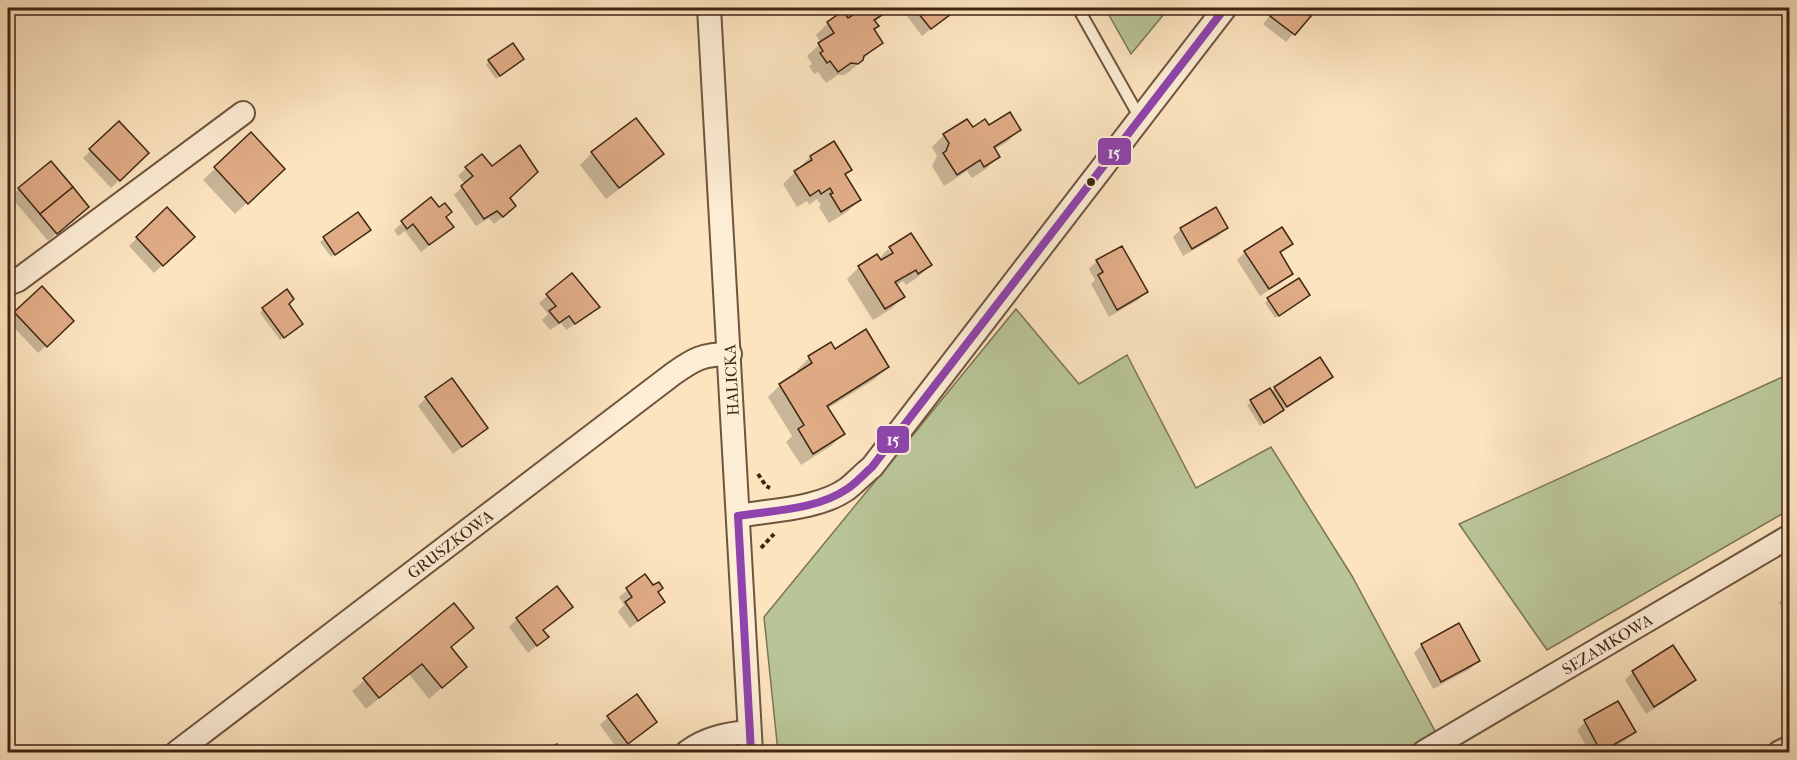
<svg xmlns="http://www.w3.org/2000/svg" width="1797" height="760" font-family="'IM FELL French Canon',serif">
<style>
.green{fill:#b9c597;stroke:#7c7555;stroke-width:1.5}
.shadow{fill:#0003}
.building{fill:#e0ac86;stroke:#402513;stroke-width:1.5}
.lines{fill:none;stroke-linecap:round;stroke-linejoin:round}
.service-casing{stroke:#6f553e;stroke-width:14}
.minor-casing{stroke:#6f553e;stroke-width:26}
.path{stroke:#402513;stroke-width:4;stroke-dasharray:4.5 3;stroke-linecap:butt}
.service{stroke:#fdedd5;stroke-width:10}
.minor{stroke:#fdedd5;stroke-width:22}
.bus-1-casing{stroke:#fdedd5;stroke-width:12}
.bus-1{stroke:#8e44ad;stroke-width:8}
.bus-dot{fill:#402513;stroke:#fdedd5;stroke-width:2}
.labels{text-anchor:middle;stroke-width:4.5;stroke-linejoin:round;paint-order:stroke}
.street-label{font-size:16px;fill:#402513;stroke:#fdedd5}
.line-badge{stroke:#fdedd5;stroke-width:2}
.badge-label{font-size:16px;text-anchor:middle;font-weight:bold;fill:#fff}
</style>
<rect width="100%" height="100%" fill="#fce4bf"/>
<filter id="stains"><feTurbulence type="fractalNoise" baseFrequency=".00333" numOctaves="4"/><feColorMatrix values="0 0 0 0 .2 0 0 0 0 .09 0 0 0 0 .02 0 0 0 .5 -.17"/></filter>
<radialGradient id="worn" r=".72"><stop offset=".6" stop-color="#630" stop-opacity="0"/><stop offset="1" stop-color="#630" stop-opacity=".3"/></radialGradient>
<g class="green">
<polygon points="1105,8 1169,8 1131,54"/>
<polygon points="1016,309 1079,384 1127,355 1196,488 1271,447 1352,576 1436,733 1403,752 778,752 764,617"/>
<polygon points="1789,374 1789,510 1547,650 1459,524"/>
</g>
<g class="shadow">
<polygon points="860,8 891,8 874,23 872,30 881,43 849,72 844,75 838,75 826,83 818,72 814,74 809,66 812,64 807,56 821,43 816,35 828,23 848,20"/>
<polygon points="906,8 944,8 949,14 922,36 903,11"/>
<polygon points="1276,8 1315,8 1286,42 1263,24"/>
<polygon points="489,61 519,63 496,79 486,65"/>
<polygon points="119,123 147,153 111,188 83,158"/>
<polygon points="988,127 1020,130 1007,142 994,150 998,157 986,169 972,178 967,171 944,186 932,166 937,156 932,147 944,135"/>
<polygon points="251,134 270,181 235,214 203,180"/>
<polygon points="833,143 850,170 844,175 859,200 847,212 829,223 819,207 821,205 817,199 809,205 807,201 797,207 783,184 810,157"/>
<polygon points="592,153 662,154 650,166 606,199 580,165"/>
<polygon points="466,168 492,168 508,198 506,214 494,224 489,218 476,226 454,195 465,184 458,176"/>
<polygon points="19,189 87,207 48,241 11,197"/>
<polygon points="431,199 445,218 444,234 421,252 405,231 398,236 394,230"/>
<polygon points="167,209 193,237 154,273 129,246"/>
<polygon points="1216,209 1226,228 1218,236 1183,256 1173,237 1181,229"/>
<polygon points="357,214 365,234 331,257 320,242"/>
<polygon points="911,235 930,265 918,277 906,285 903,281 896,286 903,297 891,309 873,320 847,279 859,267 879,259 888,249 896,260 892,249 889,249"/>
<polygon points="1291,244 1279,254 1291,273 1283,281 1260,296 1237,260 1245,252"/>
<polygon points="1097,261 1146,292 1138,300 1109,317 1091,284 1095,280 1089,269"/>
<polygon points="572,275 598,307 590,315 566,330 561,323 550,330 542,320 548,314 539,303"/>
<polygon points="42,289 72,321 38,353 8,321"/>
<polygon points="1305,298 1275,318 1265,303 1268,300"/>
<polygon points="263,309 298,327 280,340 260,313"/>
<polygon points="831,344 835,351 887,367 875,379 827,409 843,434 831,446 801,465 786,442 792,436 768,397 780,385 799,373 797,370 809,358"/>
<polygon points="1331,377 1260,426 1247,405 1269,390 1271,392 1275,388"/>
<polygon points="426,398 486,428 453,454 418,406"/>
<polygon points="645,576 663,602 630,628 618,612 624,605 619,597"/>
<polygon points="1790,592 1790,620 1779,602"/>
<polygon points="453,605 472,628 450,648 465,667 429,699 409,674 366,709 352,691"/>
<polygon points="571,607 542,631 547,637 528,653 509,627 517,619"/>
<polygon points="1459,625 1478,661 1470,669 1433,689 1414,653 1422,645"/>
<polygon points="1673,647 1694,680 1686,688 1646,714 1625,680 1633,672"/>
<polygon points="608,717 655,722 619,751 600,725"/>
<polygon points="1585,722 1634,732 1626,740 1604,752 1590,752 1577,730"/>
</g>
<g class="building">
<polygon points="864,8 893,8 874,20 879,26 874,29 883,43 864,56 863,60 858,64 851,63 838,72 830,61 827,63 820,53 823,51 818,43 834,33 827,22 843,11 848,18"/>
<polygon points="914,8 946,8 951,14 931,29"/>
<polygon points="1276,8 1301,8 1311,16 1295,35 1270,16"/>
<polygon points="513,43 524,59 500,76 488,60"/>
<polygon points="1010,112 1021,130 994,147 1000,157 984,167 980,160 957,175 943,153 946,151 949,143 943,134 967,119 973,127 985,119 989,125"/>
<polygon points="636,118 664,154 619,188 591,152"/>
<polygon points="119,121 149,153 120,181 89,149"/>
<polygon points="251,132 285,169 248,204 214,167"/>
<polygon points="834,141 852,170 845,174 861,200 841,212 830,194 833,193 830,188 821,194 819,190 810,196 794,171 812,160 810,156"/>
<polygon points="520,145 538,172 510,198 516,206 503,217 497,211 484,219 461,186 473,176 465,167 482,154 492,166"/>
<polygon points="51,161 73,187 40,214 18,188"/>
<polygon points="73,187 89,207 57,234 40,214"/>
<polygon points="431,197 439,207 445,203 452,212 446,217 454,227 429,245 413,224 407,229 401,221"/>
<polygon points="167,207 195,237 163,266 136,237"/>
<polygon points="1216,207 1228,228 1192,249 1180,228"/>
<polygon points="358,212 371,230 335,255 323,237"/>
<polygon points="1282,227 1293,244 1280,252 1293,274 1269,289 1244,251"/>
<polygon points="911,233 932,265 918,274 916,270 895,282 905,297 885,309 858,266 877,254 881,260 893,253 889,247"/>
<polygon points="1122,246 1148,292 1117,310 1098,275 1103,272 1096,260"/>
<polygon points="572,273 600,307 575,324 569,316 559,323 549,311 556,306 546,294"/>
<polygon points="1299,278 1310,295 1279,316 1267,298"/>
<polygon points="42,286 74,321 47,347 14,312"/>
<polygon points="287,289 294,299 289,304 303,324 284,338 262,308"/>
<polygon points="866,329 889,367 827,406 845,434 813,454 798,429 804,425 779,384 812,363 808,356 831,342 835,349"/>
<polygon points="1320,357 1333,377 1287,407 1274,387"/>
<polygon points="452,378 488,428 462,447 425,397"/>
<polygon points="1270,388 1284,410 1264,423 1250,400"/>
<polygon points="645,574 653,585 659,582 663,588 658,592 665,602 638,621 625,602 632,597 626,588"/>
<polygon points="557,586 573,607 543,630 549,637 537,646 516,618"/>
<polygon points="454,603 474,628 451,647 467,667 442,688 422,664 379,698 363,678"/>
<polygon points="1459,623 1480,661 1441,682 1421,644"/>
<polygon points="1673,645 1696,680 1654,707 1632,671"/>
<polygon points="637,694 657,722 628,744 607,716"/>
<polygon points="1618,701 1636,732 1601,752 1584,720"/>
<polygon points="557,744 563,752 543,752"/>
</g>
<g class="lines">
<g class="service-casing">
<polyline id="service" points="1078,8 1140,118"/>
</g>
<g class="minor-casing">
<g id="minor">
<polyline points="709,8 751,752"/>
<polyline points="8,284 18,280 243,113"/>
<path d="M738,516C771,510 819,509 847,489C856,482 863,474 872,467L1225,8"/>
<path d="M177,752L673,374C694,359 703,354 730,354"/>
<path d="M687,752C706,738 726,734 749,732"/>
<polyline points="1424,752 1790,536"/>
<polyline points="1780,752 1790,747"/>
</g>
</g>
<g class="path">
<polyline points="758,474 766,486 770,488"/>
<polyline points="761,548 774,534"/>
</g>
<use href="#service" class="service"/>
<use href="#minor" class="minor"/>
<g class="bus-1-casing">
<g id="bus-1">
<path d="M738,516C774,510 816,510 847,489C856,483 864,474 872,467L1225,8"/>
<polyline points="738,516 751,752"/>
</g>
</g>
<use href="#bus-1" class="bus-1"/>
</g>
<circle class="bus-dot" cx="1091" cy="182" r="5"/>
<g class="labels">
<g class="street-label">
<text transform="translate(731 380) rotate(-93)" y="6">HALICKA</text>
<text transform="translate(450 544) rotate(-37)" y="6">GRUSZKOWA</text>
<text transform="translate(1607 644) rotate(-31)" y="6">SEZAMKOWA</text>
</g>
</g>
<g class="line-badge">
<rect x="1097" y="137" width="35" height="29" rx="6" fill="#8e44ad"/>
<rect x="876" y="425" width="34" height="29" rx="6" fill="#8e44ad"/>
</g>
<g class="badge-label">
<text x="1114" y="158">15</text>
<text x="893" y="445">15</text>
</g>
<rect width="1797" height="760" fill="none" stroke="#fce4bf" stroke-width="30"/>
<rect x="9" y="9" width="1779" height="742" fill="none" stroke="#402513" stroke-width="3"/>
<rect x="15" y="15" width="1767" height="730" fill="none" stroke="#402513" stroke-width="1.5"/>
<rect width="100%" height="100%" filter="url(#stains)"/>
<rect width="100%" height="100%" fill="url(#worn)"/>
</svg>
